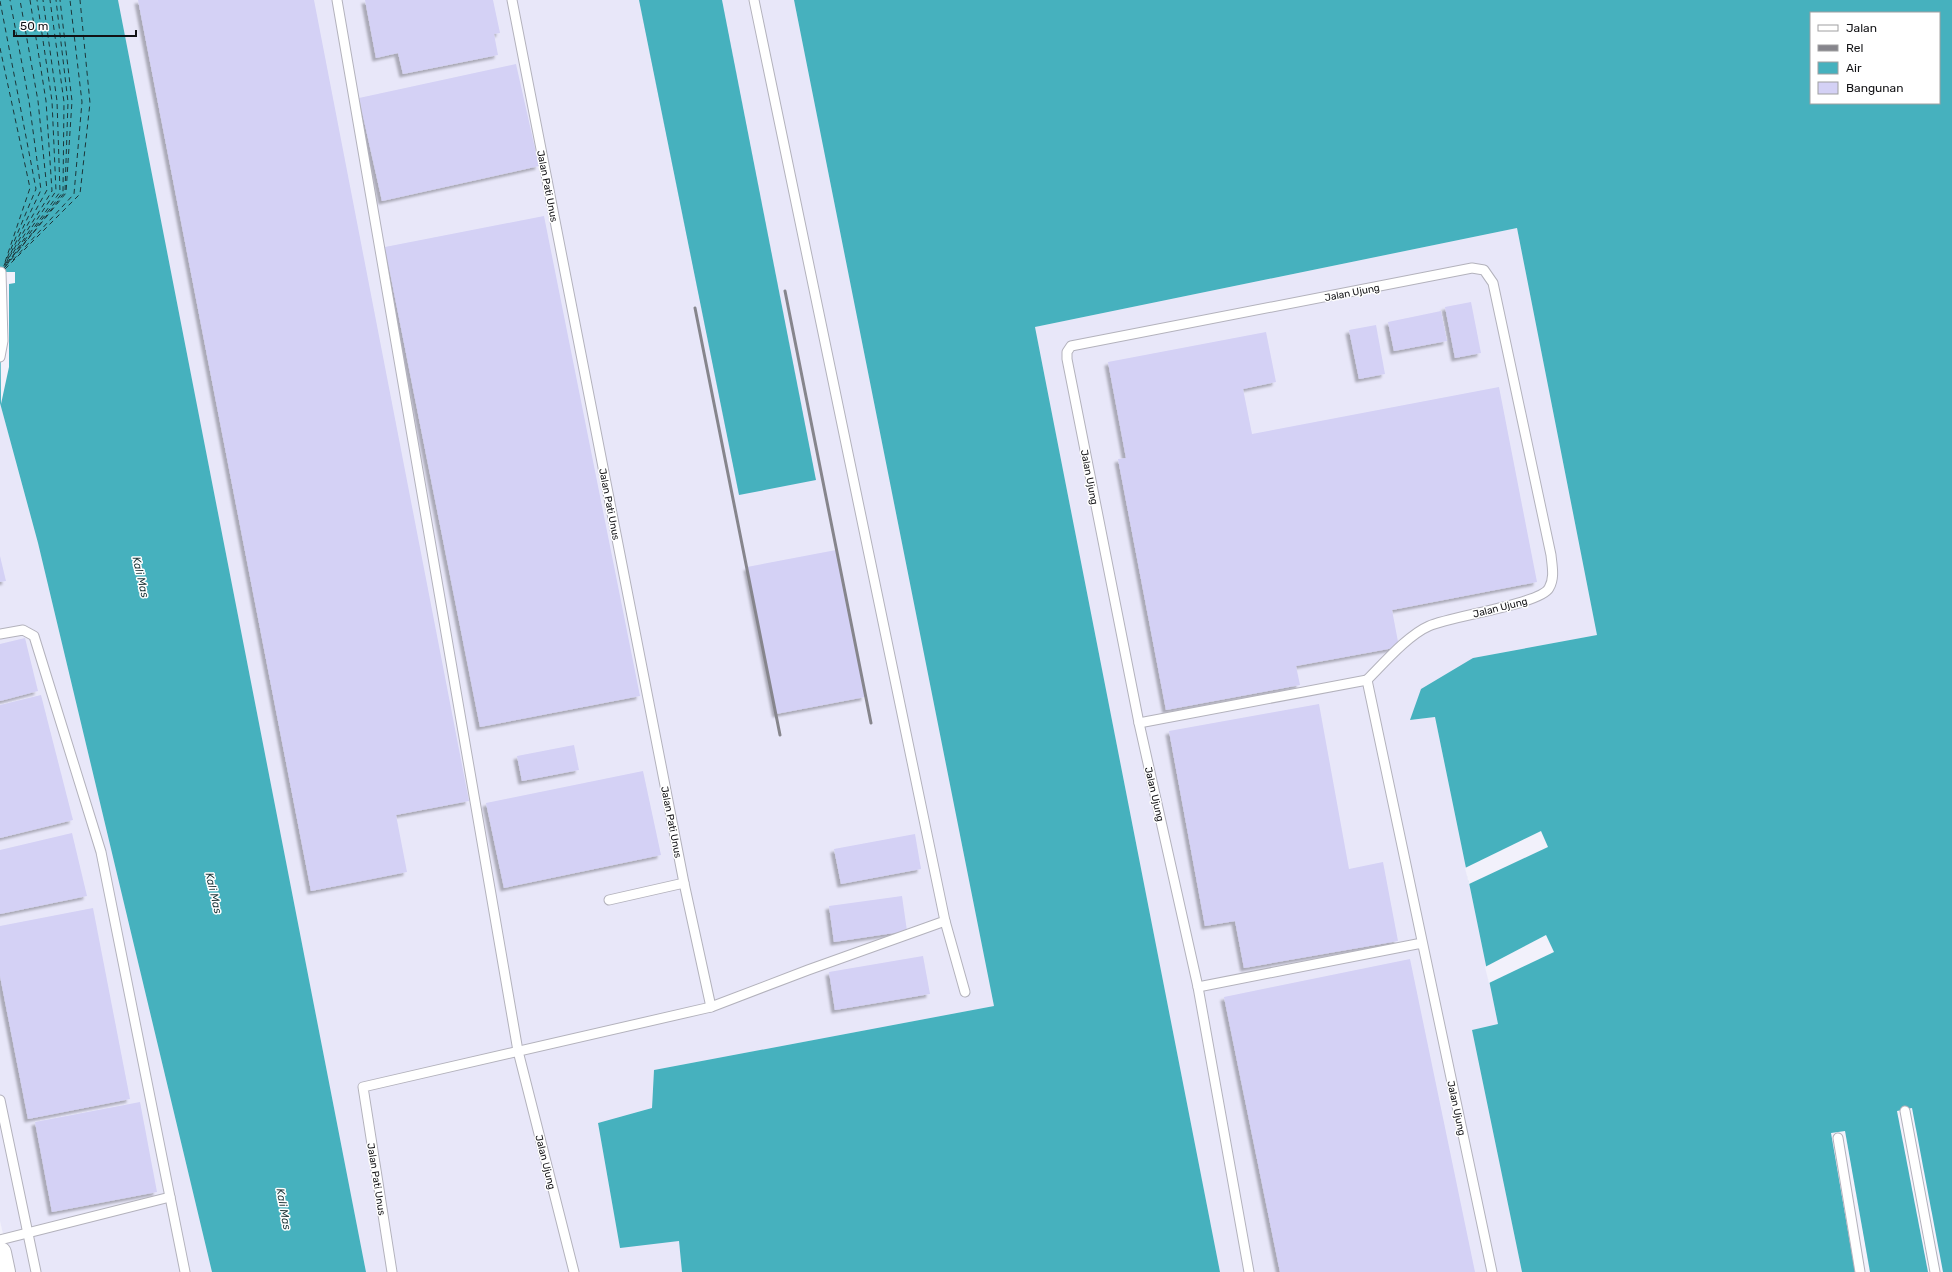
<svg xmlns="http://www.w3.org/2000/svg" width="1952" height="1272" font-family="Rubik,sans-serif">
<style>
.built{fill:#e8e7f9}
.water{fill:#46b1be;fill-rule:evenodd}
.pier{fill:#f2f1fb}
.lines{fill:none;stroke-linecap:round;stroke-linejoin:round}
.ferry{stroke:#1d3639;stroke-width:1;stroke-dasharray:5 4;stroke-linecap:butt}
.building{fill:#d4d1f5;filter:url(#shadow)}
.service-casing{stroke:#b3b2bc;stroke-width:11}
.tertiary-casing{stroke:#b3b2bc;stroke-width:24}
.service{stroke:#fff;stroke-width:9}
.tertiary{stroke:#fff;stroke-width:22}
.rail{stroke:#86858c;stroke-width:3}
.labels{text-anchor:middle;stroke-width:3;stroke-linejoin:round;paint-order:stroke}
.street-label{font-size:10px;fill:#121215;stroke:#fff}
.water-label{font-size:11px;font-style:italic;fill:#1d3639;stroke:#fff}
</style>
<defs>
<filter id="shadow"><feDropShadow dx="-3.5" dy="3.5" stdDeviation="1" flood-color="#0004"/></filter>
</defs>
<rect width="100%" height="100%" fill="#f2f1fb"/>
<g class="built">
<polygon points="118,0 794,0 994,1006 654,1070 652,1108 598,1123 620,1247 679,1241 682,1272 366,1272"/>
<polygon points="1517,228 1597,635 1473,658 1410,720 1435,717 1498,1024 1472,1030 1522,1272 1220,1272 1035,327"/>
<polygon points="0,403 38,543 212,1272 12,1272 0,1221"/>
</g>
<g class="water">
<polygon points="0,0 118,0 366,1272 212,1272 38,543 0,403"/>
<polygon points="639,0 722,0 816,480 739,495"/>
<path d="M794,0H1952V1272H1522L1472,1030L1498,1024L1435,717L1410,720L1421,689L1473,658L1597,635L1517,228L1035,327L1220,1272H682L679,1241L620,1248L598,1123L652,1108L654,1070L994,1006ZM1811,13H1939V103H1811Z"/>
</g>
<g class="pier">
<polygon points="0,272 15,272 15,283 9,284 9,367 1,404"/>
<polygon points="1541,831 1548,847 1469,884 1465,868"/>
<polygon points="1546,935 1554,952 1489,983 1485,967"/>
<polygon points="1912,1108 1943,1272 1928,1272 1897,1111"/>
<polygon points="1845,1131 1870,1272 1855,1272 1831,1133"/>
</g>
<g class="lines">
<g class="ferry">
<polyline points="0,1 36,189 3,268"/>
<polyline points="0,48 30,188 5,262"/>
<polyline points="36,227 63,192 64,102 50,0"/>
<polyline points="33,233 65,192 68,102 56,0"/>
<polyline points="18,251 33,232"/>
<polyline points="13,253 52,191 46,101 30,0"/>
<polyline points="12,257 56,191 52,101 37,0"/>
<polyline points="13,260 74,194 82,102 70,0"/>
<polyline points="7,261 41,190 29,101 10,0"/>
<polyline points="7,263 12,256"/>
<polyline points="8,263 60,192 57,101 43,0"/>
<polyline points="5,265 47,190 38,101 20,0"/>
<polyline points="5,267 66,193 72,101 60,0"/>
<polyline points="4,268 8,263"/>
<polyline points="5,269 80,194 90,103 80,0"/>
</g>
</g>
<g class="building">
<polygon points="138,0 314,0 469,801 396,815 407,872 311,891"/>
<polygon points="365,0 493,0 500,33 494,34 498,55 403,74 398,53 376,58"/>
<polygon points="516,64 539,166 382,201 359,98"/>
<polygon points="544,216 640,696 480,727 385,247"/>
<polygon points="1471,302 1481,353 1455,358 1445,307"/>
<polygon points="1441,311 1447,341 1394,351 1388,322"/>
<polygon points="1376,325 1385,374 1359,379 1349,330"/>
<polygon points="1266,332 1276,382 1243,389 1252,434 1499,387 1537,582 1392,610 1399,647 1296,666 1300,685 1166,710 1118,459 1126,458 1108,362"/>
<polygon points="836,550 865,697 776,714 747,567"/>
<polygon points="0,556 6,581 0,582"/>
<polygon points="25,638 38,691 0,701 0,644"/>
<polygon points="41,695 73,820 0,838 0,705"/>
<polygon points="1319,704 1349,869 1383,862 1398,941 1244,968 1235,921 1205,926 1169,731"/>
<polygon points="574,745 579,770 522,781 517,756"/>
<polygon points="643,771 661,855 504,888 486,803"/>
<polygon points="72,833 87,896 0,914 0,850"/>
<polygon points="915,834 921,869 841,884 834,849"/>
<polygon points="902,896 907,931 834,942 829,906"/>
<polygon points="93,908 130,1099 28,1119 0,976 0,926"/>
<polygon points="923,956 930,994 835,1010 829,972"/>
<polygon points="1410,959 1475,1272 1280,1272 1224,997"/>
<polygon points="140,1102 157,1192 52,1212 35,1122"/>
</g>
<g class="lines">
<g class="service-casing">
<g id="service">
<polyline points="337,0 518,1051 574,1272"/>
<polyline points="512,0 684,883 711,1007"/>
<polyline points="0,357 3,341 1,272"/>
<polyline points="0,634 23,630 34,636 101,852 185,1272"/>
<polyline points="1139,723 1367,680"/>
<polyline points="609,900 684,883"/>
<polyline points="945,921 965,992"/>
<path d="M1422,943L1198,987L1139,723L1067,359V352L1071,346L1472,268L1484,270L1493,283L1551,555C1552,566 1555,578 1549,588C1541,604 1451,616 1429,626C1408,635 1383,664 1367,680L1492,1272"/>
<polyline points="1198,987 1249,1272"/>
<polyline points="0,1100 36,1272"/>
<polyline points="1905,1111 1935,1272"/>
<polyline points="1838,1138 1860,1272"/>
<polyline points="0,1240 170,1197"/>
<polyline points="392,1272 363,1087 711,1007 808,970 945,921 754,0"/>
</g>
</g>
<g class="tertiary-casing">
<polyline id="tertiary" points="0,1253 4,1272"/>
</g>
<use href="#service" class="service"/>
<use href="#tertiary" class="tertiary"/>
<g class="rail">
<polyline points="785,291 871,723"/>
<polyline points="695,308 780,735"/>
</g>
</g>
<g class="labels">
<g class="street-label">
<text transform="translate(548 186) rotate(79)" y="4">Jalan Pati Unus</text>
<text transform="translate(1352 292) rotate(-11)" y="4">Jalan Ujung</text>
<text transform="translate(1090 477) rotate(79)" y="4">Jalan Ujung</text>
<text transform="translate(610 504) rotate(79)" y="4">Jalan Pati Unus</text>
<text transform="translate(1500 607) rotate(-14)" y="4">Jalan Ujung</text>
<text transform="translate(1155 794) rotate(77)" y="4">Jalan Ujung</text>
<text transform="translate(672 822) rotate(79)" y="4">Jalan Pati Unus</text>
<text transform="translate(1457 1108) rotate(78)" y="4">Jalan Ujung</text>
<text transform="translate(546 1162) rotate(76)" y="4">Jalan Ujung</text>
<text transform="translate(377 1179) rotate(81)" y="4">Jalan Pati Unus</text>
</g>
<g class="water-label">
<text transform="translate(141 577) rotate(77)" y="4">Kali Mas</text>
<text transform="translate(214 893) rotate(77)" y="4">Kali Mas</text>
<text transform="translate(284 1209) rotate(80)" y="4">Kali Mas</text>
</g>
</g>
<rect x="1810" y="12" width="130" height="92" fill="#ffffff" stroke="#a0a0a1"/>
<rect x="1818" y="25" width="20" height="6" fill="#ffffff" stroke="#a0a0a1"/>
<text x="1846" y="32" font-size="12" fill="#121215">Jalan</text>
<rect x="1818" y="45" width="20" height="6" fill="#86858c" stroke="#a0a0a1"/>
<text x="1846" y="52" font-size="12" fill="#121215">Rel</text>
<rect x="1818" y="62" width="20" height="12" fill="#46b1be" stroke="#a0a0a1"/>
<text x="1846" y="72" font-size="12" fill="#121215">Air</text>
<rect x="1818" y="82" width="20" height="12" fill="#d4d1f5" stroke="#a0a0a1"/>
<text x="1846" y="92" font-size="12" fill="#121215">Bangunan</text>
<path d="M14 30v6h122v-6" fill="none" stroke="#121215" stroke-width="2"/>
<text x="20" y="30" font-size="12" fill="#121215" stroke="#ffffff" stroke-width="3" paint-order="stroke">50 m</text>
</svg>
